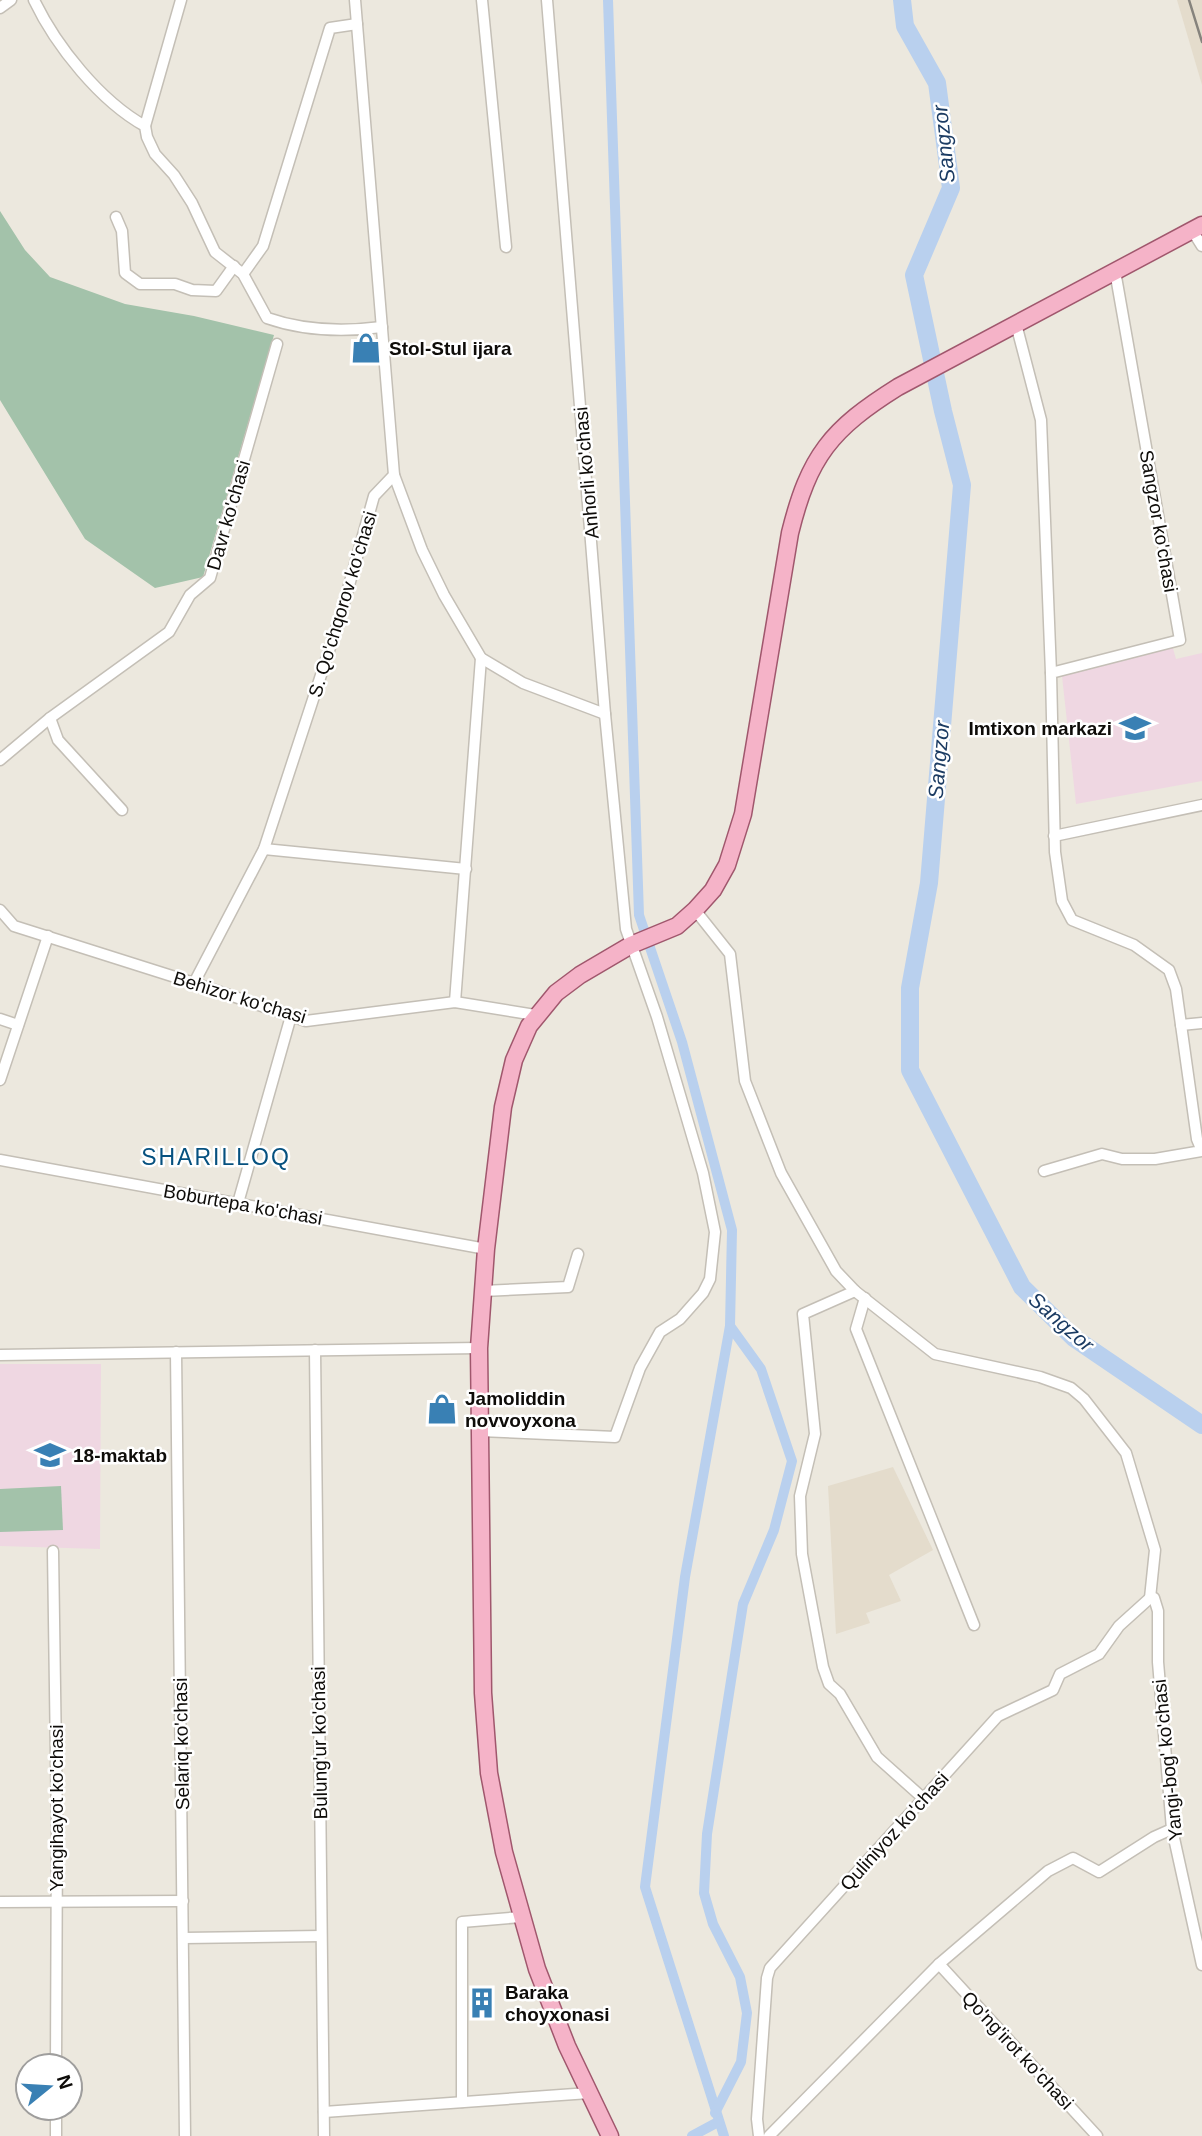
<svg xmlns="http://www.w3.org/2000/svg" width="1202" height="2136" font-family="Helvetica,sans-serif">
<style>
.built{fill:#e4dccc}
.education{fill:#efd7e2}
.green{fill:#a3c2aa}
.lines{fill:none;stroke-linecap:round;stroke-linejoin:round}
.canal{stroke:#b9d0ee;stroke-width:10}
.river{stroke:#b9d0ee;stroke-width:18}
.street-casing{stroke:#c4bfb6;stroke-width:13}
.primary-casing{stroke:#a0576d;stroke-width:19}
.street{stroke:#fff;stroke-width:10}
.primary{stroke:#f5b3c8;stroke-width:16}
.rail{stroke:#86837d;stroke-width:2.5}
.labels{text-anchor:middle;stroke-width:5;stroke-linejoin:round;paint-order:stroke}
.poi-label{font-size:19px;font-weight:bold;fill:#0e0c09;stroke:#fff;text-anchor:start}
.street-label{font-size:19px;fill:#0e0c09;stroke:#fff}
.water-label{font-size:21px;font-style:italic;fill:#1c3c63;stroke:#fff}
.quarter-label{font-size:23px;letter-spacing:2px;fill:#06517f;stroke:#fff}
</style>
<rect width="100%" height="100%" fill="#ece8de"/>
<g class="built">
<polygon points="1177,0 1202,0 1202,85"/>
<polygon points="893,1467 933,1550 889,1575 901,1601 866,1613 870,1623 836,1634 828,1486"/>
</g>
<g class="education">
<polygon points="1172,645 1176,659 1202,653 1202,781 1076,804 1062,676"/>
<polygon points="0,1364 101,1364 100,1549 0,1546"/>
</g>
<g class="green">
<polygon points="0,211 25,250 50,277 125,304 194,316 274,335 203,577 155,588 85,539 0,400"/>
<polygon points="61,1486 63,1530 0,1532 0,1489"/>
</g>
<g class="lines">
<g class="canal">
<polyline points="608,0 639,915 682,1042 732,1230 730,1326 685,1577 645,1887 724,2136"/>
<polyline points="715,2113 741,2062 747,2013 740,1977 713,1924 704,1893 707,1834 743,1604 774,1530 792,1461 761,1369 730,1326"/>
<polyline points="692,2136 718,2122"/>
</g>
<polyline class="river" points="902,0 905,26 937,83 951,188 914,275 943,411 962,485 929,883 910,988 910,1070 1022,1287 1074,1338 1202,1425"/>
<g class="street-casing">
<g id="street">
<path d="M34,0C56,46 100,101 145,126L147,137L155,154L174,175L192,203L215,252L243,274L267,318C304,331 343,332 382,327"/>
<polyline points="482,0 506,247"/>
<polyline points="0,8 11,0"/>
<polyline points="145,126 181,0"/>
<polyline points="116,217 122,231 125,273 140,284 175,284 192,290 216,291 234,266"/>
<polyline points="1192,230 1202,246"/>
<polyline points="243,274 263,246 330,28 357,24"/>
<polyline points="1016,324 1041,420 1051,673"/>
<polyline points="394,475 422,550 444,595 481,658 523,683 605,714"/>
<polyline points="50,718 58,740 122,810"/>
<polyline points="0,760 50,718 169,632 190,595 210,578 277,344"/>
<polyline points="1054,836 1202,805"/>
<polyline points="264,849 466,869"/>
<polyline points="0,910 14,926 194,983 306,1021 455,1002 535,1015"/>
<polyline points="695,910 730,954 745,1081 781,1173 836,1271 855,1291 935,1354 1040,1377 1071,1388 1084,1399 1126,1453 1155,1550 1150,1598"/>
<polyline points="194,983 264,849 341,614 374,496 394,475 355,0"/>
<polyline points="455,1002 481,658"/>
<polyline points="0,1019 18,1025"/>
<polyline points="1181,1025 1202,1023"/>
<polyline points="0,1080 48,936"/>
<polyline points="0,1160 486,1249"/>
<polyline points="1044,1171 1102,1154 1122,1159 1155,1159 1202,1151 1197,1139 1176,989 1169,970 1134,945 1072,920 1062,901 1055,852 1051,673 1180,640 1115,271"/>
<polyline points="238,1203 291,1016"/>
<polyline points="483,1291 568,1287 578,1254"/>
<polyline points="855,1291 803,1314 815,1434 800,1496 802,1554 823,1667 829,1684 840,1694 877,1757 924,1799"/>
<polyline points="865,1298 856,1329 974,1625"/>
<polyline points="315,1350 324,2136"/>
<polyline points="176,1352 185,2136"/>
<polyline points="0,1355 479,1348"/>
<polyline points="480,1431 615,1437 640,1368 660,1332 680,1319 703,1293 710,1279 715,1232 703,1173 657,1017 626,929 605,714 547,0"/>
<polyline points="53,1551 57,1825 56,2066"/>
<polyline points="1150,1598 1154,1598 1158,1611 1158,1662 1172,1829 1202,1965"/>
<polyline points="0,1902 183,1901"/>
<polyline points="184,1938 321,1936"/>
<polyline points="939,1964 1097,2136"/>
<polyline points="462,2102 462,1922 521,1917"/>
<polyline points="324,2112 589,2093"/>
<polyline points="56,2136 56,2108"/>
<polyline points="759,2136 757,2119 767,1978 770,1968 998,1716 1053,1690 1060,1674 1099,1654 1119,1626 1150,1598"/>
<polyline points="769,2136 939,1964 1048,1871 1073,1858 1099,1872 1154,1837 1172,1829"/>
</g>
</g>
<g class="primary-casing">
<path id="primary" d="M610,2136L567,2046L537,1969L504,1852L489,1773L483,1693L479,1348L486,1249L503,1107L514,1060L529,1026L556,993L580,975L631,945L677,926L695,910L713,890L727,865L743,814L790,533C809,456 831,429 898,387L1202,225"/>
</g>
<use href="#street" class="street"/>
<use href="#primary" class="primary"/>
<polyline class="rail" points="1189,0 1202,42"/>
</g>
<defs>
<g id="shop-bare" transform="scale(2.415)"><path d="M-5-2.5h2.3a2.7 3.5 0 0 1 5.4 0H5L5.5 6h-11ZM-1.5-2.5h3a1.5 2.3 0 0 0-3 0Z" fill="#3980b4" stroke="#fff" stroke-width="2.5" paint-order="stroke"/></g>
<g id="university-bare" transform="scale(2.415)"><path d="M0-5L7-2L0 1L-7-2ZM-4 1L0 2.5L4 1V4Q0 6-4 4Z" fill="#3980b4" stroke="#fff" stroke-width="2.5" paint-order="stroke"/></g>
<g id="school-bare" transform="scale(2.415)"><path d="M0-5L7-2L0 1L-7-2ZM-4 1L0 2.5L4 1V4Q0 6-4 4Z" fill="#3980b4" stroke="#fff" stroke-width="2.5" paint-order="stroke"/></g>
<g id="building-bare" transform="scale(2.415)"><path d="M-4-6H4V6H1V3H-1V6H-4ZM-2.5-4.3h1.7v1.8h-1.7ZM.8-4.3h1.7v1.8H.8ZM-2.5-1h1.7V.8h-1.7ZM.8-1h1.7V.8H.8Z" fill="#3980b4" stroke="#fff" stroke-width="2.5" paint-order="stroke"/></g>
</defs>
<g fill-rule="evenodd">
<use href="#shop-bare" x="366" y="348"/>
<use href="#university-bare" x="1135" y="728"/>
<use href="#shop-bare" x="442" y="1409"/>
<use href="#school-bare" x="50" y="1455"/>
<use href="#building-bare" x="482" y="2003"/>
</g>
<g class="labels">
<g class="poi-label">
<text x="389" y="355">Stol-Stul ijara</text>
<text x="1112" y="735" text-anchor="end">Imtixon markazi</text>
<text x="465" y="1405">Jamoliddin<tspan x="465" dy="22">novvoyxona</tspan></text>
<text x="73" y="1462">18-maktab</text>
<text x="505" y="1999">Baraka<tspan x="505" dy="22">choyxonasi</tspan></text>
</g>
<g class="street-label">
<text transform="translate(586 473) rotate(-95)" y="7">Anhorli ko'chasi</text>
<text transform="translate(228 515) rotate(-74)" y="7">Davr ko'chasi</text>
<text transform="translate(1159 521) rotate(80)" y="7">Sangzor ko'chasi</text>
<text transform="translate(342 604) rotate(-73)" y="7">S. Qo'chqorov ko'chasi</text>
<text transform="translate(240 997) rotate(17)" y="7">Behizor ko'chasi</text>
<text transform="translate(243 1204) rotate(10)" y="7">Boburtepa ko'chasi</text>
<text transform="translate(319 1743) rotate(-91)" y="7">Bulung'ur ko'chasi</text>
<text transform="translate(181 1744) rotate(-91)" y="7">Selariq ko'chasi</text>
<text transform="translate(1167 1760) rotate(-96)" y="7">Yangi-bog' ko'chasi</text>
<text transform="translate(56 1808) rotate(-90)" y="7">Yangihayot ko'chasi</text>
<text transform="translate(894 1831) rotate(-48)" y="7">Quliniyoz ko'chasi</text>
<text transform="translate(1018 2050) rotate(47)" y="7">Qo'ng'irot ko'chasi</text>
</g>
<g class="water-label">
<text transform="translate(944 144) rotate(-96)" y="7">Sangzor</text>
<text transform="translate(939 760) rotate(-85)" y="7">Sangzor</text>
<text transform="translate(1061 1322) rotate(41)" y="7">Sangzor</text>
</g>
<g class="quarter-label">
<text x="216" y="1165">SHARILLOQ</text>
</g>
</g>
<g transform="translate(49 2087) rotate(72)"><circle r="33" fill="#ffffff" stroke="#9f9e9d" stroke-width="2"/>
<path d="M0-5L12 26L0 18L-12 26Z" fill="#3980b4"/>
<text y="-10" font-size="19" font-weight="bold" text-anchor="middle" fill="#0e0c09">N</text>
</g>
</svg>
